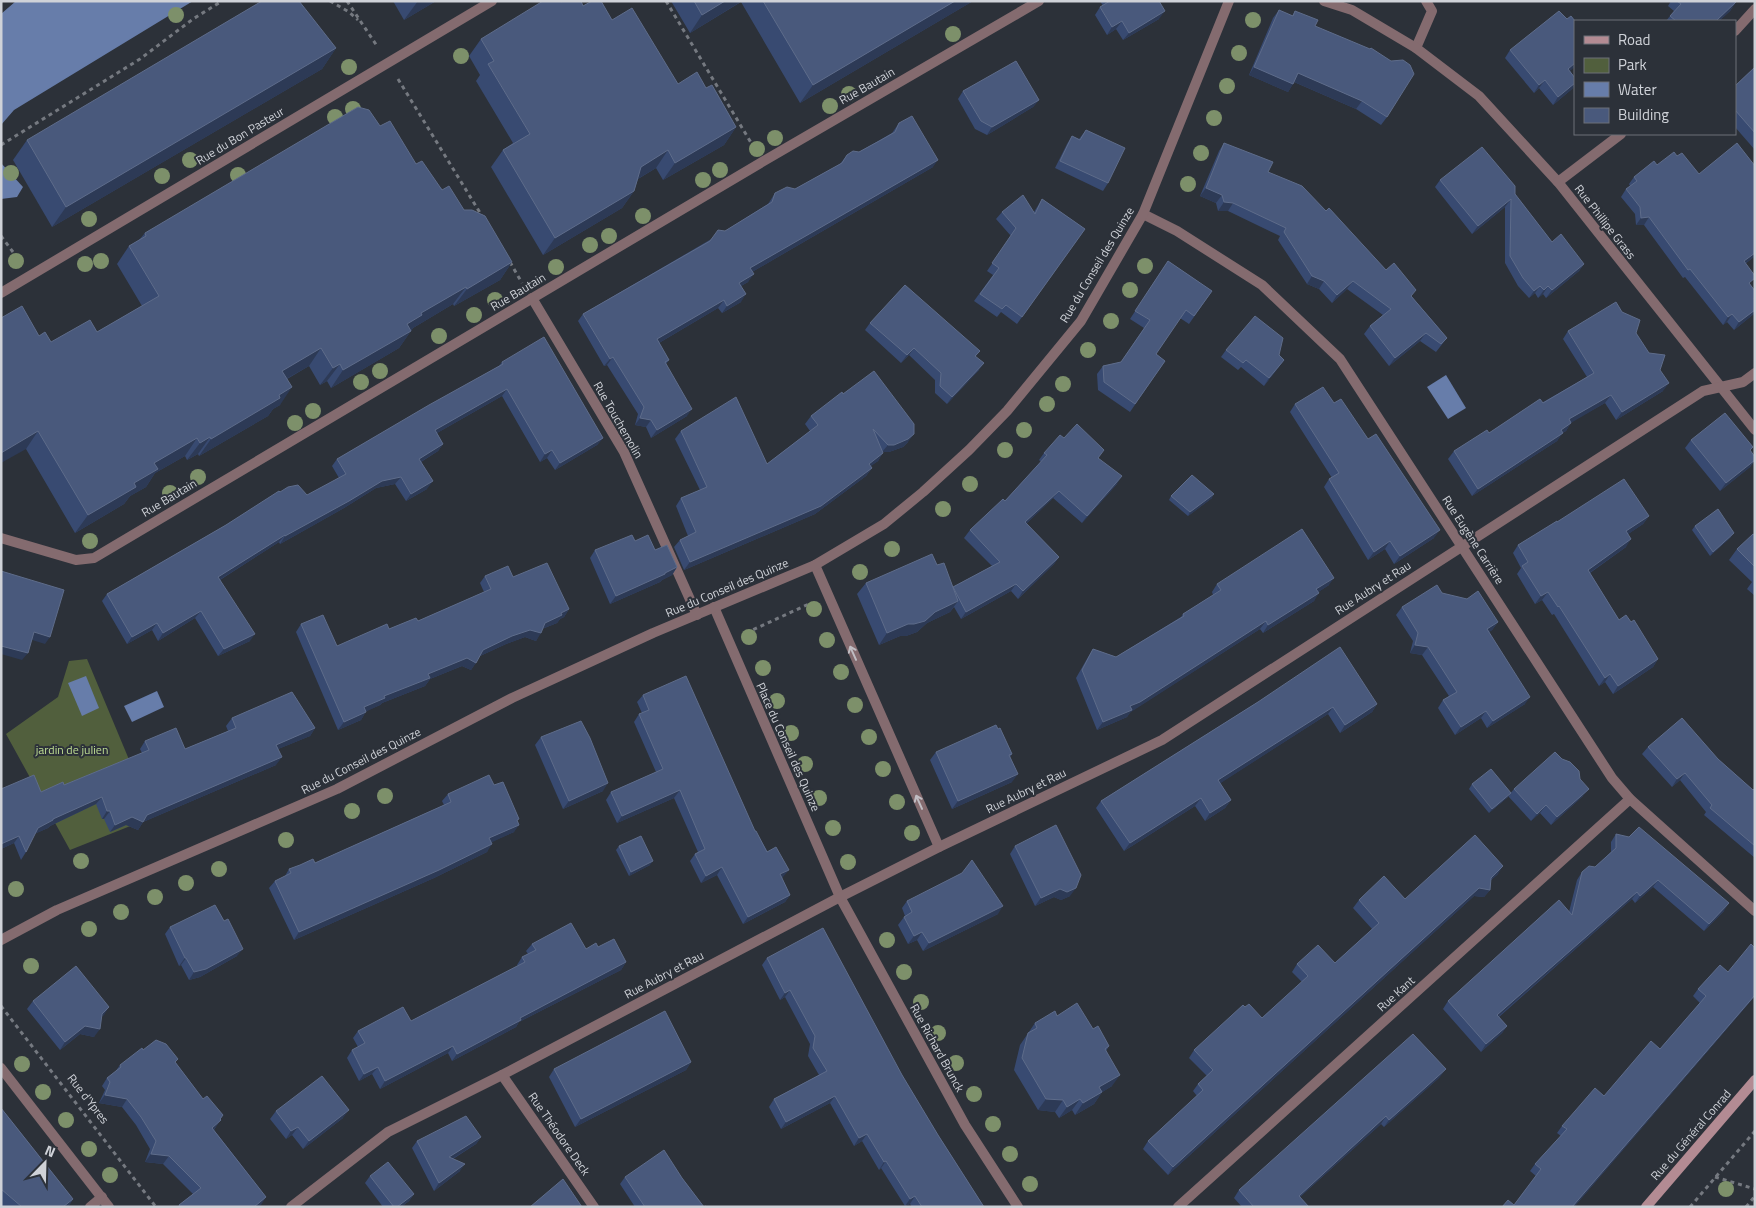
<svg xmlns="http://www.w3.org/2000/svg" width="1756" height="1208" font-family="'Titillium Web',sans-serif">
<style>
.green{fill:#515f3d}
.water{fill:#677daa}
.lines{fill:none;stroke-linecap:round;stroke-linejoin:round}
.path{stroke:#757980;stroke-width:3;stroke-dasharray:4 4;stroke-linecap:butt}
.lane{stroke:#846b6f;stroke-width:10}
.street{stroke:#846b6f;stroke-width:10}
.secondary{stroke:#b38b93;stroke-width:10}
.tree{fill:#7d906a}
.wall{fill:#384a71}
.shaded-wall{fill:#2d3a56}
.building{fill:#49597c;stroke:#5e6c8a}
.oneway{stroke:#c0bdc3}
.labels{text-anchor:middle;stroke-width:4;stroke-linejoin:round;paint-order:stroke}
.street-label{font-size:12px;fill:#cfd2d8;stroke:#2c3139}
.park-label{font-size:12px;fill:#bfde93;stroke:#2c3139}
</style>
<rect width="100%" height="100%" fill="#2c3139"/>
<polygon class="green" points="87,659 153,817 70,850 6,734 58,697 69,661"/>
<g class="water">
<polygon points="16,1 193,1 14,110 1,125 1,14"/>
<polygon points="1,163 23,187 17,197 1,199"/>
<polygon points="1446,375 1466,408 1448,419 1427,387"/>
<polygon points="86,676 99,708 82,716 68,683"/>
<polygon points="157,691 164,707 132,722 124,706"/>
</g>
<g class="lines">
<g class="path">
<polyline points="330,1 349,12 358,20"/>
<polyline points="347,1 377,46"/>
<polyline points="666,1 753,146"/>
<polyline points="398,79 482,216"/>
<polyline points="1,145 140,59 193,19 222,1"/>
<polyline points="1,236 19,260"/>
<polyline points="510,262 522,283"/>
<polyline points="746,633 811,603"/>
<polyline points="1,1006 156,1207"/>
<polyline points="1715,1177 1755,1189"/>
<polyline points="1690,1207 1755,1131"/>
<polyline points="1746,1207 1755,1196"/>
</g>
<polyline class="lane" points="1416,48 1432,11 1426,1"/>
<g class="street">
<polyline points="1324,1 1352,10 1416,48 1479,96 1558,182 1755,430"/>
<polyline points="1735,31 1755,9"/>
<polyline points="1558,182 1621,134"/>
<polyline points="1143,214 1177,231 1262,285 1340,359 1612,778 1630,799 1755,911"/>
<polyline points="1,293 492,1"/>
<polyline points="532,298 624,452 697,615"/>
<polyline points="1,538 76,560 94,558 762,162 1039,1"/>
<polyline points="815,565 939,847"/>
<polyline points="714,607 840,897 965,1125 1018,1207"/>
<polyline points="1,940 57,910 337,789 512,698 653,633 815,565 884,524 923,492 969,450 1007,411 1081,321 1143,214 1229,1"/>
<polyline points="1,1068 109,1207"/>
<polyline points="502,1075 594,1207"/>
<polyline points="90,1207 102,1197"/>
<polyline points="291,1207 388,1132 502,1075 840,897 939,847 1162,740 1703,391 1743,382 1755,373"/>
<polyline points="1178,1207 1630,799"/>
</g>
<polyline class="secondary" points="1646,1207 1755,1080"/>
</g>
<g class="tree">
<circle cx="176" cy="15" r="8"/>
<circle cx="1253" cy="20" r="8"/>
<circle cx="953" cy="34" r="8"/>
<circle cx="1239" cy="53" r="8"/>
<circle cx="461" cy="56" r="8"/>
<circle cx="349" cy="67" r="8"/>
<circle cx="1227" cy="86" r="8"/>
<circle cx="849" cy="94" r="8"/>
<circle cx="830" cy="106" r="8"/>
<circle cx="353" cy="109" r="8"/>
<circle cx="335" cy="117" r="8"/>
<circle cx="1214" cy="118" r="8"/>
<circle cx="775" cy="138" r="8"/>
<circle cx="757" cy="149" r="8"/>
<circle cx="1201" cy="153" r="8"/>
<circle cx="190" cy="160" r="8"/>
<circle cx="720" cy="170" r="8"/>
<circle cx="11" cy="173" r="8"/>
<circle cx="238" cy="175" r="8"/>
<circle cx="162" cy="176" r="8"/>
<circle cx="703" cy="180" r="8"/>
<circle cx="1188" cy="184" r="8"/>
<circle cx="643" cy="216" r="8"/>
<circle cx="89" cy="219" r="8"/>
<circle cx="609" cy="236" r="8"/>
<circle cx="590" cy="245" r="8"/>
<circle cx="16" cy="261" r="8"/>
<circle cx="101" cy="261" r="8"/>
<circle cx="85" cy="264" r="8"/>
<circle cx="1145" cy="266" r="8"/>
<circle cx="556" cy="267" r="8"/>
<circle cx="1130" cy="290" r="8"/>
<circle cx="495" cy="300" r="8"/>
<circle cx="474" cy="315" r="8"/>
<circle cx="1111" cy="321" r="8"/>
<circle cx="439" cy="336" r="8"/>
<circle cx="1088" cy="350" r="8"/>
<circle cx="380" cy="371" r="8"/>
<circle cx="361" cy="382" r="8"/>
<circle cx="1063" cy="384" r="8"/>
<circle cx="1047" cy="404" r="8"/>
<circle cx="313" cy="411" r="8"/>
<circle cx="295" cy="423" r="8"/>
<circle cx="1024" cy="430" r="8"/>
<circle cx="1005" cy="450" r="8"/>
<circle cx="198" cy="477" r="8"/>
<circle cx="970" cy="484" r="8"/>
<circle cx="170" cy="493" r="8"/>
<circle cx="943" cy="509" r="8"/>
<circle cx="90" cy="541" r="8"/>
<circle cx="892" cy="549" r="8"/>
<circle cx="860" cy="572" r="8"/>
<circle cx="814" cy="609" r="8"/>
<circle cx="749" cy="637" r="8"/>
<circle cx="827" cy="640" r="8"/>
<circle cx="763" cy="668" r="8"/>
<circle cx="841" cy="672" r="8"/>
<circle cx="777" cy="701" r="8"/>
<circle cx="855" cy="705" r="8"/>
<circle cx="791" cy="733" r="8"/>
<circle cx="869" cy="737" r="8"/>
<circle cx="805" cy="764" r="8"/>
<circle cx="883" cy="769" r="8"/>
<circle cx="385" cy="796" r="8"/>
<circle cx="819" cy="798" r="8"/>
<circle cx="897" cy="802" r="8"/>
<circle cx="352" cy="811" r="8"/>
<circle cx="833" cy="828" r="8"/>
<circle cx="912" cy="833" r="8"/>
<circle cx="286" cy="840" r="8"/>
<circle cx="81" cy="861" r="8"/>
<circle cx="848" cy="862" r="8"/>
<circle cx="219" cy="869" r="8"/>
<circle cx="186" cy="883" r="8"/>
<circle cx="16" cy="889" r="8"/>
<circle cx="155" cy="897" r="8"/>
<circle cx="121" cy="912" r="8"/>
<circle cx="89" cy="929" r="8"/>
<circle cx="887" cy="940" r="8"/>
<circle cx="31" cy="966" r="8"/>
<circle cx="904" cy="972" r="8"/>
<circle cx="921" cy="1002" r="8"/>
<circle cx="938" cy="1033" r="8"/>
<circle cx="956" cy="1063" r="8"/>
<circle cx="22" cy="1064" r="8"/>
<circle cx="43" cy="1092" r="8"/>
<circle cx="974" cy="1094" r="8"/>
<circle cx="66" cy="1120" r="8"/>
<circle cx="993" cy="1124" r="8"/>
<circle cx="89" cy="1149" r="8"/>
<circle cx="1010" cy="1154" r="8"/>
<circle cx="110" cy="1175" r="8"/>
<circle cx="1030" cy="1184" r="8"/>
<circle cx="1726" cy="1189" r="8"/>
</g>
<g class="wall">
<polygon points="393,1 436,1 404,20"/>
<polygon points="671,1 973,1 800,103 741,2 690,33"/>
<polygon points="1100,1 1159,1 1159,19 1123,40 1116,29 1107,35 1095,15 1100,7 1103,6"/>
<polygon points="1671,1 1735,1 1736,2 1730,11 1719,21 1666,21 1674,11 1668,6"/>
<polygon points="561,2 583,6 612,20 678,84 706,88 736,127 724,145 663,180 656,168 638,179 634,191 622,208 543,255 491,167 503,150 513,143 476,81 480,75 469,56 481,39"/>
<polygon points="1279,10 1292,16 1295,11 1315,26 1387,117 1381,125 1356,109 1294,82 1288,92 1249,75 1273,18"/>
<polygon points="336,48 322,69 52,227 13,160 27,140"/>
<polygon points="1510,50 1570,71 1575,78 1575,85 1572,89 1553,105 1539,88 1534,93 1505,58"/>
<polygon points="1755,67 1755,150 1735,127 1735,86"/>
<polygon points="963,91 1039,100 1033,107 987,135 975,129 958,99"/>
<polygon points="899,123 933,167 752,272 748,282 741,286 741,302 722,313 718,308 659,343 669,360 666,364 687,416 651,438 646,427 635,425 638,414 607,365 604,366 578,321 583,314 725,231 768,204 770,201 775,193 795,189 840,164 847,155 859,152 892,133"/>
<polygon points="380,126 416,164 464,210 512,262 500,280 454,306 453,304 413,328 399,348 331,388 327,381 320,385 309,366 287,379 280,405 273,409 268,416 199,456 198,454 187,460 185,456 155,473 146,487 130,496 124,504 75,533 26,449 39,336 51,342 97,332 142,306 117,264 129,246 139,240 145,233"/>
<polygon points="1086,130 1108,183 1103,191 1055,168 1067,144 1072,136 1079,139"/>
<polygon points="1224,143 1268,172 1412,297 1447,338 1436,352 1420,341 1389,366 1364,334 1370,326 1383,315 1347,289 1332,303 1319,289 1307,284 1278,240 1280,236 1228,211 1218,211 1216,203 1200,196 1219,151"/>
<polygon points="1634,177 1755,256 1745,264 1750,285 1755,291 1754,299 1755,313 1734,330 1727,322 1723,325 1685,277 1683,278 1644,225 1636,225 1635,214 1621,197 1626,189 1630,186 1629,184"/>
<polygon points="1440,180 1515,194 1552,242 1584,264 1579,271 1546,298 1543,294 1538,298 1535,293 1529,298 1518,286 1505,263 1505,207 1472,234 1435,187"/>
<polygon points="1042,199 1085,229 1017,324 1001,312 997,317 974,301 993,275 987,271 1011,236 996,219 1002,212 1034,212"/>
<polygon points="1168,261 1212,291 1189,324 1180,318 1156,354 1165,361 1130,412 1098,390 1097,374 1103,366 1121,362 1144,328 1130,319"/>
<polygon points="1622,312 1660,370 1663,391 1616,420 1605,403 1571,422 1566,431 1562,433 1557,441 1472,496 1448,459 1454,451 1489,433 1587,377 1563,339 1568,331"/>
<polygon points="870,323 980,351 976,356 979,370 947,404 935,393 935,380 909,355 901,363 865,330"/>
<polygon points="1226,350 1284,360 1264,386 1241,367 1238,370 1221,357"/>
<polygon points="502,362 603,438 597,445 555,470 547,458 540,462 502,396 437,433 443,444 438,451 421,462 427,489 406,501 395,484 376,488 344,508 280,544 279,542 220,580 250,641 218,656 195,618 158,641 152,630 127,644 102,601 107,594 226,525 280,492 307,495 339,478 332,466 337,459 499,366"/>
<polygon points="843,394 908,442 903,447 889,452 883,452 878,461 870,466 872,468 866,476 815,514 684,570 674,547 680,540 688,536 676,506 681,498 700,490 675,439 681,431 767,464 810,431 805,424 811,416"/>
<polygon points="1334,403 1368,439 1434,538 1394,564 1385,549 1368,560 1324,487 1329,479 1332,478 1290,412 1295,404"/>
<polygon points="1064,438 1098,458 1117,484 1082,523 1053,498 1026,524 1059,557 1054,564 1018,599 1011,591 961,619 954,607 950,612 927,623 917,632 906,636 900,636 879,645 857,594 866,583 937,565 953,587 992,566 964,538 970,530 1005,501 1041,462 1039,460 1044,453"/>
<polygon points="1691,440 1753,447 1750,451 1755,457 1755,460 1750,467 1720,491 1685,448"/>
<polygon points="1171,496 1212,498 1188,516 1169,500"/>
<polygon points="1649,516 1643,524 1628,534 1626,547 1590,573 1619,620 1631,622 1658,659 1653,667 1613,694 1605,682 1599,686 1554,614 1552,615 1542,600 1535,604 1517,574 1521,568 1513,553 1518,545 1557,522"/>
<polygon points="1695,526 1731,537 1710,556 1692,530"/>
<polygon points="1755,535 1755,596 1747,589 1752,582 1729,560 1737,549"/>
<polygon points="635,541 655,550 677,567 672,575 662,580 660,582 610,604 590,558 595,550"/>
<polygon points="485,576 513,577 569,609 564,617 560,619 557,623 542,629 536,641 525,637 506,644 480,656 471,670 462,666 430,679 425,686 382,703 380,705 366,711 361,720 338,730 296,632 301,624 337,646 418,621 484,592 480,583"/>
<polygon points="1217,584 1329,585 1318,592 1314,601 1263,633 1260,629 1130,712 1127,717 1097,730 1076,678 1088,657 1093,649 1116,657 1181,617 1183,614 1213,595 1212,592"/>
<polygon points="1442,593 1498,622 1492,630 1489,632 1525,704 1487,728 1481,718 1455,735 1438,708 1443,700 1449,696 1422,655 1410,653 1413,641 1396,615 1402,607"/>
<polygon points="643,695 755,831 783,877 782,878 790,895 785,902 743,924 717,875 701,883 690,861 695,854 698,852 674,798 617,823 606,800 611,792 656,772 634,722 639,714 642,713 637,702"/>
<polygon points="1258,702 1377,704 1372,712 1340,733 1328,714 1220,783 1231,800 1225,808 1205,821 1195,806 1124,851 1096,808 1101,801"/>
<polygon points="232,718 315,728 310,736 278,749 276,765 143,822 138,830 126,825 110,832 104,819 102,819 96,804 50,826 48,828 34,834 26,852 21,860 14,843 1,849 1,789 41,792 64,785 142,753 140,749 145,741 185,749 228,731 226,726"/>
<polygon points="541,737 603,791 563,809 535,745"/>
<polygon points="1648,747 1718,759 1753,790 1755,788 1755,858 1704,815 1706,812 1680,780 1672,787 1642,754"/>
<polygon points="936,752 1012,754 1010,757 1012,782 952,809 930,760"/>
<polygon points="1472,784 1508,797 1489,813 1469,789"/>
<polygon points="494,785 517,821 514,832 491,842 487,852 434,878 294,940 269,888 275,881 285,876 289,869 315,863 444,805 442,801 448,794"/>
<polygon points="1514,789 1583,796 1551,825 1540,813 1531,821 1508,796"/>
<polygon points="1616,834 1724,911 1704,931 1653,887 1635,903 1632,899 1499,1017 1507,1026 1502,1033 1481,1052 1443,1009 1448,1001 1569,912 1577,880 1582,872 1595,867 1611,852 1611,842"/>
<polygon points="619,846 650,865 629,876 616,850"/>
<polygon points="1015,846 1070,896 1061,900 1054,897 1035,906 1010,854"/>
<polygon points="1498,874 1490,881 1490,890 1484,897 1474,896 1168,1175 1143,1149 1148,1141 1197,1096 1193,1091 1198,1084 1207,1076 1189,1058 1194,1050 1245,1007 1262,1018 1302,982 1292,972 1297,964 1335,963 1372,929 1353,908 1359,900 1405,899"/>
<polygon points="907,901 998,914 923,951 917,940 908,944 898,925 904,917 905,916 902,908"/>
<polygon points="224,921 237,956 200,977 189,980 181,965 179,966 165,934 170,927"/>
<polygon points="532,944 586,949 598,947 626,962 621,970 519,1022 516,1027 452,1061 448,1053 380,1089 372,1074 359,1081 347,1058 352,1050 358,1047 353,1038 358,1031 411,1021 518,966 517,965 522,957 528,954 526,951"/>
<polygon points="1755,948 1755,996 1574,1207 1514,1205 1536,1176 1530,1171 1535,1164 1561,1136 1557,1133 1562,1126 1604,1096 1660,1049 1700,1003 1693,996 1698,989 1728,972"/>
<polygon points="767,958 902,1075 938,1135 984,1207 912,1207 910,1204 905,1206 881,1168 879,1170 862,1141 854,1146 830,1103 781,1129 769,1107 774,1099 819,1075 808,1056 810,1044 785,997 780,1000 762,965"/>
<polygon points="33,1001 109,1007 101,1017 94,1037 80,1034 60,1050 27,1009"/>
<polygon points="1057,1016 1093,1029 1109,1046 1106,1051 1112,1086 1102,1092 1094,1104 1075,1115 1072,1110 1059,1118 1055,1112 1038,1110 1014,1070 1020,1045 1035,1023"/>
<polygon points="691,1062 686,1070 575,1127 549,1077 554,1069"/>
<polygon points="176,1063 203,1099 223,1115 214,1130 266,1197 258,1207 178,1207 193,1194 163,1164 145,1162 150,1149 136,1125 122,1107 99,1103 105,1090 102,1086 107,1078 115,1072 120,1065"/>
<polygon points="1440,1077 1384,1127 1381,1124 1300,1197 1309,1207 1242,1207 1234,1198 1239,1190"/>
<polygon points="1,1108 73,1199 68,1207 1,1207"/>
<polygon points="276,1111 343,1118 303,1149 292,1135 286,1139 270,1119"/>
<polygon points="481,1137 476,1144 453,1159 460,1171 434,1191 412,1148 417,1141"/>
<polygon points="370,1176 414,1194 409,1201 401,1207 383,1207 365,1183"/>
<polygon points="625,1177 682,1178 704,1207 706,1207 635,1207 620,1184"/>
</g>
<g class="shaded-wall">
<polygon points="418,1 436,1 404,20"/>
<polygon points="725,1 742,1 690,33 702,15"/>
<polygon points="955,1 973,1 800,103 813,85"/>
<polygon points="1736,2 1730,11 1719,21 1716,21"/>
<polygon points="1165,11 1159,19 1123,40 1129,33"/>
<polygon points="1122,21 1116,29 1107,35 1112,27"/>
<polygon points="336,48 322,69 52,227 66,207"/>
<polygon points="1575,63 1575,67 1562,77 1568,69"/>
<polygon points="1254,67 1293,84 1288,92 1249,75"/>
<polygon points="1298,73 1362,101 1356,109 1292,81"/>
<polygon points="1545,80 1539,88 1534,93 1539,85"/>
<polygon points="1575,83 1575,85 1572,89 1553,105 1558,97"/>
<polygon points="1039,100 1033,107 987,135 992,127"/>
<polygon points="736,127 724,145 663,180 675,163"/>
<polygon points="668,150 656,168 629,184 641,167"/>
<polygon points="938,160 933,167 745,276 750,268"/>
<polygon points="1206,188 1222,195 1216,203 1200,196"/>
<polygon points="634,191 622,208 543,255 555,238"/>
<polygon points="1511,199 1505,207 1472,234 1478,226"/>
<polygon points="1224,202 1233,203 1228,211 1218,211"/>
<polygon points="1649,217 1644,225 1636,225 1641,218"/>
<polygon points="1755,253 1755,256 1738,269 1744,261"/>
<polygon points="512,262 500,280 454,306 467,289"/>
<polygon points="1584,264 1579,271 1546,298 1552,290"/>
<polygon points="754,274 748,282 734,290 739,283"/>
<polygon points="1312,276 1324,281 1319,289 1307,284"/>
<polygon points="1353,281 1347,289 1332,303 1337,295"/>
<polygon points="1540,286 1535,293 1529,298 1534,291"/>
<polygon points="1548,286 1543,294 1538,298 1544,290"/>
<polygon points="466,287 453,304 413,328 399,348 331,388 343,370 421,313"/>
<polygon points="746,294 741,302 722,313 727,306"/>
<polygon points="724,300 718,308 652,347 657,339"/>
<polygon points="1755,310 1755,313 1734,330 1739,322"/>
<polygon points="1732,314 1727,322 1723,325 1728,317"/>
<polygon points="1426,333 1420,341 1389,366 1395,358"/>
<polygon points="321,348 309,366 270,388 282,371"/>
<polygon points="914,348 909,355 901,363 907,355"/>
<polygon points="613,357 607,365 604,366 610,359"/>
<polygon points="1284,360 1279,367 1264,386 1269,378"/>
<polygon points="984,363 979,370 947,404 952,397"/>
<polygon points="340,364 327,381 320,385 333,368"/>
<polygon points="1669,383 1663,391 1616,420 1622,412"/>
<polygon points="292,387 280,405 273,409 268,416 199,456 211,439 279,395"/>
<polygon points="507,389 502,396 430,437 435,430"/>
<polygon points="1611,395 1605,403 1564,427 1569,419"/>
<polygon points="692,409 687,416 651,438 657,430"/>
<polygon points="640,418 651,420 646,427 635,425"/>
<polygon points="1571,423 1566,431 1555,437 1561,430"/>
<polygon points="38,431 26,449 1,463 1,453"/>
<polygon points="1563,433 1557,441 1472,496 1478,489"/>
<polygon points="914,434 908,442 903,447 889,452 882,452 888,445"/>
<polygon points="210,437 198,454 187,460 200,443"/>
<polygon points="197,438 185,456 155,473 146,487 130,496 124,504 75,533 88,515 134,483 154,463"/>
<polygon points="603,438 597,445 555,470 560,463"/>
<polygon points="443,444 438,451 414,466 419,459"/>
<polygon points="552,450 547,458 540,462 545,454"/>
<polygon points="883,453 878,461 863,472 869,464"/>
<polygon points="1755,460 1750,467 1720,491 1726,483"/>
<polygon points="872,468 866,476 815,514 684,570 690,562"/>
<polygon points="1122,476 1117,484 1082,523 1087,516"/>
<polygon points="401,477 395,484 376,488 344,508 280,544 285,536 382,481"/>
<polygon points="433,481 427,489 406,501 411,494"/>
<polygon points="1059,491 1053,498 1020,530 1025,522"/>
<polygon points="1214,494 1212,498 1188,516 1190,512"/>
<polygon points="1649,516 1643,524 1621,539 1626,531"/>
<polygon points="1440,530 1434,538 1394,564 1400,556"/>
<polygon points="1734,533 1731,537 1710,556 1713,552"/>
<polygon points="285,535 279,542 213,584 218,577"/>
<polygon points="1631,539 1626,547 1582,578 1588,570"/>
<polygon points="1390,541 1385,549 1368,560 1374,552"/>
<polygon points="1059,557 1054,564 1018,599 1023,591"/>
<polygon points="677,567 672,575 662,580 660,582 610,604 616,596"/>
<polygon points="1334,578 1329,585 1311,597 1316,589"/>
<polygon points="1016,584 1011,591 961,619 966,612"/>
<polygon points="1548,592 1542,600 1535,604 1541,596"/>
<polygon points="1319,593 1314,601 1263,633 1268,625"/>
<polygon points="958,601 950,612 927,623 917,632 906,636 900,636 879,645 887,633"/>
<polygon points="569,609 564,617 560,619 557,623 539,630 545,623 561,613"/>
<polygon points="201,611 195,618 158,641 163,633"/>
<polygon points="1266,621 1260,629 1131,712 1127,717 1097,730 1103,722 1130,706"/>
<polygon points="1498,622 1492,630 1481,637 1487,629"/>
<polygon points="157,623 152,630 127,644 132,637"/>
<polygon points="530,630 541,633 536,641 525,637 506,644 478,657 483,650 512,636"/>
<polygon points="34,632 50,637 45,644 29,639"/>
<polygon points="255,634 250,641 218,656 224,649"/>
<polygon points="1415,645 1428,647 1422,655 1410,653"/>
<polygon points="1,646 28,653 22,660 1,654"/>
<polygon points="467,658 476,663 471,670 462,666 430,679 425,686 382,703 380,705 359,715 364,707 384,696 428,674"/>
<polygon points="1658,659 1653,667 1613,694 1618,686"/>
<polygon points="1610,674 1605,682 1599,686 1605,678"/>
<polygon points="1530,697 1525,704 1487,728 1493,721"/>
<polygon points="1377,704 1372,712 1340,733 1345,725"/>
<polygon points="1333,707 1328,714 1213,788 1218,780"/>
<polygon points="1486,711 1481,718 1455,735 1461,727"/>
<polygon points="366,712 361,720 338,730 344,722"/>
<polygon points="315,728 310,736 271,752 276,745"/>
<polygon points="282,757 276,765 143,822 138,830 126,825 110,832 115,825 132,817 147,815"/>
<polygon points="1685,773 1680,780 1672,787 1677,779"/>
<polygon points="1018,774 1012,782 952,809 958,801"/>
<polygon points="608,783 603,791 563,809 569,801"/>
<polygon points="1589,789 1583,796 1551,825 1557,817"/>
<polygon points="680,790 674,798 617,823 622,816"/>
<polygon points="1511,793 1508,797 1489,813 1492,809"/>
<polygon points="102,797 96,804 50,826 48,828 32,835 38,828 53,819"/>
<polygon points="1201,798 1195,806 1124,851 1130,843"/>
<polygon points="1231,800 1225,808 1205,821 1210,813"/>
<polygon points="1546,805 1540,813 1531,821 1537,814"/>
<polygon points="107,811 110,811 104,819 102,819"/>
<polygon points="519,825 514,832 484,846 489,838"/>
<polygon points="19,836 14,843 1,849 1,844"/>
<polygon points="492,844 487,852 434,878 294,940 299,932"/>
<polygon points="653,861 650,865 629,876 631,872"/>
<polygon points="1503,866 1498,874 1485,885 1491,878"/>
<polygon points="722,867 717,875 701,883 706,876"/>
<polygon points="789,870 783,877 774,882 780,874"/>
<polygon points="1658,880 1653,887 1635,903 1640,896"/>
<polygon points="1076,888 1070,896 1061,900 1054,897 1035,906 1041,898 1060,889"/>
<polygon points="1479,888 1490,890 1484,897 1474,896 1168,1175 1173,1167"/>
<polygon points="1637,892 1632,899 1492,1022 1497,1015"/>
<polygon points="790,895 785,902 743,924 748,917"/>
<polygon points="1729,903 1724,911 1704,931 1709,924"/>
<polygon points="1003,906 998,914 923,951 929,943"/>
<polygon points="922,932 917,940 908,944 914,936"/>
<polygon points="243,949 237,956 200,977 189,980 194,972"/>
<polygon points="185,958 186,958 181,965 179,966"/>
<polygon points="626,962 621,970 519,1022 516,1027 452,1061 457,1054 520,1018"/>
<polygon points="790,990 785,997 780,1000 785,993"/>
<polygon points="1755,995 1755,996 1574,1207 1572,1207"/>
<polygon points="109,1007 104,1015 96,1022 102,1014"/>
<polygon points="85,1026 100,1029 94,1037 80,1034 60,1050 65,1042"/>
<polygon points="1507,1026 1502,1033 1481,1052 1486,1044"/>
<polygon points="453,1046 448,1053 380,1089 385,1081"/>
<polygon points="691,1062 686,1070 575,1127 581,1119"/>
<polygon points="378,1067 372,1074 359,1081 364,1074"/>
<polygon points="1446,1069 1440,1077 1384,1127 1389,1120"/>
<polygon points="1120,1075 1112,1086 1101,1093 1102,1092 1094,1104 1075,1115 1083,1103 1099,1087"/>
<polygon points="105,1095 127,1099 122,1107 99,1103"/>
<polygon points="835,1096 830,1103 781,1129 786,1122"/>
<polygon points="1046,1099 1063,1100 1055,1112 1038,1110"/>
<polygon points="1080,1099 1072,1110 1059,1118 1067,1107"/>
<polygon points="349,1110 343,1118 303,1149 309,1141"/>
<polygon points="223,1115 217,1123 221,1120 215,1128 207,1136 212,1128"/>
<polygon points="1386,1116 1381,1124 1293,1203 1299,1196"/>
<polygon points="298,1127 292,1135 286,1139 291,1131"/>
<polygon points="867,1134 862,1141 854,1146 859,1138"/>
<polygon points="481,1137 476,1144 444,1164 449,1157"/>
<polygon points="151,1154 169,1156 163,1164 145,1162"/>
<polygon points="886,1161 881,1168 879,1170 884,1162"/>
<polygon points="465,1164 460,1171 434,1191 439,1183"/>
<polygon points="414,1194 409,1201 401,1207 397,1207"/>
<polygon points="915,1196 910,1204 905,1206 910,1199"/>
<polygon points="266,1197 261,1205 258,1207 254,1207"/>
<polygon points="73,1199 68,1207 63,1207"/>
</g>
<g class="building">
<polygon points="262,1 299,1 336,48 66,207 27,140"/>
<polygon points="543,1 561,1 561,2 563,1 581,1 583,6 592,1 601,1 612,20 632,8 678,84 697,72 706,88 712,85 736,127 675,163 668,150 641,167 634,191 555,238 503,150 530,134 488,64 494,61 481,39"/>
<polygon points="694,1 725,1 702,15"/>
<polygon points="763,1 955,1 813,85"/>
<polygon points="1110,1 1159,1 1165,11 1129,33 1122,21 1112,27 1100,7"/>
<polygon points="1677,1 1735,1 1736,2 1716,21 1699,21 1698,20 1697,21 1676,21 1670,16 1681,4"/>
<polygon points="1279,10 1293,16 1295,11 1318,20 1315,26 1370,49 1371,48 1391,61 1403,60 1410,65 1414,74 1387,117 1362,101 1298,73 1293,84 1254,67"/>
<polygon points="1559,11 1567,19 1571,16 1575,21 1575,63 1568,69 1575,78 1575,83 1558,97 1545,80 1539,85 1510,50"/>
<polygon points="1016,61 1039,100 992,127 981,121 963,91"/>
<polygon points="1755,67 1755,133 1735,110 1735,86"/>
<polygon points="358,107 369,110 380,126 390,121 416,164 422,161 442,190 449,186 464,210 472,210 485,216 512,262 467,289 466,287 421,313 422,315 407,324 411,331 343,370 340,364 333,368 321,348 282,371 292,387 279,395 280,398 211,439 210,437 200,443 197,438 154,463 158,469 134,483 136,487 88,515 38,431 1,453 1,318 22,306 39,336 45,332 51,342 90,320 97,332 159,296 129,246 146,236 145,233"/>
<polygon points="912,116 938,160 750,268 754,274 739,283 746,294 727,306 724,300 657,339 669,360 665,362 692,409 657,430 651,420 640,418 644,407 613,357 610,359 583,314 710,241 718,230 725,231 772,202 775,193 787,187 795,189 842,163 847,155 853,151 859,152 881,140 895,132 899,123"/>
<polygon points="1086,130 1125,148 1108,183 1060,161 1072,136 1080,140"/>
<polygon points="1224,143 1273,162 1268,172 1302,186 1326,211 1329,208 1386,270 1394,263 1416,290 1411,296 1447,338 1441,344 1426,333 1395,358 1370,326 1391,309 1353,281 1337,295 1324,281 1312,276 1284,232 1286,228 1233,203 1224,202 1222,195 1206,188"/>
<polygon points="1737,143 1755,166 1755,253 1744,261 1755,276 1755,278 1749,283 1755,291 1755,297 1754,298 1755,300 1755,310 1739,322 1732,314 1728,317 1690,269 1688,270 1649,217 1641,218 1640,207 1626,189 1637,181 1634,177 1654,161 1657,165 1674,152 1677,156 1682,153 1699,174"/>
<polygon points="1482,147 1515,186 1515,194 1552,242 1561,234 1584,264 1552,290 1548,286 1544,290 1540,286 1534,291 1523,278 1510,256 1511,199 1478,226 1440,180"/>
<polygon points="1023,195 1035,214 1042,199 1085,229 1022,317 1006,305 1002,309 980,294 999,268 992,263 1016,228 1002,212"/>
<polygon points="1168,261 1212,291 1194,316 1186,310 1156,354 1165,361 1135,404 1104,382 1103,366 1121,362 1150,320 1135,311"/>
<polygon points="905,285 980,351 975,356 984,363 952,397 940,386 941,373 914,348 907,355 870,323"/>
<polygon points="1616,302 1622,312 1640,320 1636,333 1649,353 1665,355 1660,370 1669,383 1622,412 1611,395 1569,419 1571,423 1561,430 1563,433 1478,489 1454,451 1487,430 1489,433 1540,399 1543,403 1594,373 1568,331"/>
<polygon points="1255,316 1283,338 1279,355 1284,360 1269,378 1246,360 1243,363 1226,350"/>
<polygon points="544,337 603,438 560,463 552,450 545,454 507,389 435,430 443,444 419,459 433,481 411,494 401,477 382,481 349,501 285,536 285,535 218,577 255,634 224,649 201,611 163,633 157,623 132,637 107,594 226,525 279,491 280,492 288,487 298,485 307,495 346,474 337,459 429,405 503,364 502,362"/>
<polygon points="874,371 914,424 914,434 908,439 894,445 888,445 873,429 883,453 869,464 872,468 821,506 690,562 680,540 696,532 681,498 707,487 681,431 736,397 767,464 818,425 811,416 842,392 843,394"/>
<polygon points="1323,387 1334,403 1341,399 1368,439 1376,434 1440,530 1400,556 1390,541 1374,552 1329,479 1339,473 1295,404"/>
<polygon points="1725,413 1753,447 1750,450 1755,457 1755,460 1726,483 1691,440"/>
<polygon points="1077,424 1104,450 1098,458 1122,476 1087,516 1059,491 1025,522 1059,557 1023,591 1016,584 966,612 953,587 1000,562 970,530 1003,499 1005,501 1047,455 1044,453 1060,435 1064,438"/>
<polygon points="1192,475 1214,494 1190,512 1171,496"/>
<polygon points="1624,479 1649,516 1626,531 1631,539 1588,570 1619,620 1626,615 1631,622 1634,620 1658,659 1618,686 1610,674 1605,678 1559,606 1558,607 1548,592 1541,596 1522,566 1528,562 1518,545 1557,521 1557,522"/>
<polygon points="1718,509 1734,533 1713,552 1695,526"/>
<polygon points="1302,529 1334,578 1316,589 1319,593 1268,625 1266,621 1140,702 1130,706 1132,710 1103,722 1082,670 1093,649 1116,657 1184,616 1183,614 1221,590 1217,584"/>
<polygon points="1753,534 1755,535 1755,567 1737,549"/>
<polygon points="632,535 635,541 648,535 655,550 667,545 677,567 665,573 665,574 616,596 595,550"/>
<polygon points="932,554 937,565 944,563 958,601 935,612 925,621 914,624 908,624 887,633 866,583"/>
<polygon points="547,563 569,609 561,613 562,615 545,623 541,633 530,630 512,636 483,650 476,663 467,658 428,674 430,678 384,696 385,698 364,707 366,712 344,722 301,624 323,615 337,646 387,624 389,629 416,618 418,621 491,589 485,576 508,566 513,577"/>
<polygon points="1,571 64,590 50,637 34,632 28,653 1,646"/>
<polygon points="1437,585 1442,593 1467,599 1478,591 1498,622 1487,629 1530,697 1493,721 1486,711 1461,727 1443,700 1457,692 1428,647 1415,645 1418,633 1402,607"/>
<polygon points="1340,647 1377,704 1345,725 1333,707 1218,780 1231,800 1210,813 1201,798 1130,843 1101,801 1258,702"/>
<polygon points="686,676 755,831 756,831 767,852 776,847 789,870 780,874 790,895 748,917 722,867 706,876 695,854 705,849 680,790 622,816 611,792 663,769 639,714 649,710 643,695"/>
<polygon points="292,692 315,728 276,745 282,757 147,815 143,822 132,817 115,825 110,811 107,811 102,797 53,819 53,820 38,828 26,852 19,836 1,844 1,789 34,775 41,792 63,782 64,785 149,750 145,741 176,728 185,749 236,728 232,718"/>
<polygon points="1682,718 1718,759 1753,790 1755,788 1755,846 1710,808 1712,805 1685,773 1677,779 1648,747"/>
<polygon points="581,721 590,738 608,783 569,801 541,737"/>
<polygon points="996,725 998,729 1000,728 1012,754 1009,755 1018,774 958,801 936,752"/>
<polygon points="1555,752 1562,759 1570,762 1579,771 1580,779 1589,789 1557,817 1546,805 1537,814 1514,789"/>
<polygon points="1491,769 1511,793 1492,809 1472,784"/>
<polygon points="489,775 494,785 503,782 519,819 517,820 519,825 489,838 492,844 439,870 299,932 275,881 291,873 289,869 300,865 313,859 315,863 451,802 448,794"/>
<polygon points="1056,825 1081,875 1076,888 1067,892 1060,889 1041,898 1015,846"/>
<polygon points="1639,827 1729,903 1709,924 1658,880 1640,896 1637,892 1497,1015 1507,1026 1486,1044 1448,1001 1559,900 1572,915 1582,872 1589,866 1595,867 1616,848 1616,834 1629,837"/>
<polygon points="1475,835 1503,866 1491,878 1490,890 1479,888 1173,1167 1148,1141 1203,1090 1198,1084 1213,1070 1194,1050 1243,1005 1245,1007 1249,1004 1262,1018 1308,976 1297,964 1318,945 1335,963 1379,923 1359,900 1384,876 1405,899"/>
<polygon points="641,836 653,861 631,872 619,846"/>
<polygon points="972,860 1003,906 929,943 922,932 914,936 904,917 912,912 907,901 962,873"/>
<polygon points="215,905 224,921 228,919 243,949 206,969 194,972 186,958 185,958 170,927"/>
<polygon points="571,923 586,949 596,943 598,947 614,939 626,962 520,1018 521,1020 457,1054 453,1046 385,1081 378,1067 364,1074 352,1050 365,1043 358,1031 403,1007 411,1021 525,962 522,957 536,950 532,944"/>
<polygon points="823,928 902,1075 938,1135 984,1207 922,1207 915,1196 910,1199 886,1161 884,1162 867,1134 859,1138 835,1096 786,1122 774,1099 827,1071 813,1048 815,1036 790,990 785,993 767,958"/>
<polygon points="1751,944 1755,948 1755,995 1572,1207 1502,1207 1508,1200 1514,1205 1541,1169 1535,1164 1567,1129 1562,1126 1595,1088 1604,1096 1651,1041 1660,1049 1706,996 1698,989 1720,965 1728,972"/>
<polygon points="76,966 109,1007 102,1014 100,1029 85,1026 65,1042 33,1001"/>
<polygon points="1077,1003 1093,1029 1098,1026 1109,1046 1105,1049 1120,1075 1099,1087 1102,1092 1083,1103 1080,1099 1067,1107 1063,1100 1046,1099 1022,1058 1028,1033 1037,1028 1035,1023 1055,1011 1057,1016"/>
<polygon points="665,1011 691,1062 581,1119 554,1069"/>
<polygon points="1413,1034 1446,1069 1389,1120 1386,1116 1299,1196 1309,1207 1254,1207 1239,1190"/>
<polygon points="156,1040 166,1044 178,1059 175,1062 203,1099 207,1096 223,1115 220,1119 221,1120 212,1128 266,1197 254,1207 180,1207 179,1205 201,1188 169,1156 151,1154 156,1141 141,1117 127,1099 105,1095 110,1082 107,1078 121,1067 120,1065 142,1048 143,1050"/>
<polygon points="322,1076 349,1110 309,1141 298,1127 291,1131 276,1111"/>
<polygon points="1,1108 73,1199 63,1207 22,1207 1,1189"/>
<polygon points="466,1116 481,1137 449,1157 465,1164 439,1183 417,1141"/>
<polygon points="664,1150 682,1178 704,1207 706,1206 706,1207 645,1207 625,1177"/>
<polygon points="388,1162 414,1194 397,1207 394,1207 370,1176"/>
<polygon points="563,1179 582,1207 530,1207"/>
</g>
<defs><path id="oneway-shaft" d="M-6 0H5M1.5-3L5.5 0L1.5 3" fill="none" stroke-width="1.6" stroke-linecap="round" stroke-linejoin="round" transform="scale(1.25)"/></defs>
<g class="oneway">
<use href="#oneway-shaft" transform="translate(853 653) rotate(-114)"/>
<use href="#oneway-shaft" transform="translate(919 802) rotate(-114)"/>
</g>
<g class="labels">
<g class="street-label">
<text transform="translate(867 86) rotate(-30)" y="4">Rue Bautain</text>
<text transform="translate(240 136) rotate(-31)" y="4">Rue du Bon Pasteur</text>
<text transform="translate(1605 222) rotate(52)" y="4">Rue Phillipe Grass</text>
<text transform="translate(1097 265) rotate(-59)" y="4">Rue du Conseil des Quinze</text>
<text transform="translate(518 292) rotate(-31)" y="4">Rue Bautain</text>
<text transform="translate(618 420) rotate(60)" y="4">Rue Touchemolin</text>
<text transform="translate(169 498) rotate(-31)" y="4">Rue Bautain</text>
<text transform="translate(1473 540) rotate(57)" y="4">Rue Eugène Carrière</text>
<text transform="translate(727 588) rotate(-23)" y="4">Rue du Conseil des Quinze</text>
<text transform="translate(1373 588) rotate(-33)" y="4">Rue Aubry et Rau</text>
<text transform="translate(788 747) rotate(66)" y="4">Place du Conseil des Quinze</text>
<text transform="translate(361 761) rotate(-27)" y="4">Rue du Conseil des Quinze</text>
<text transform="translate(1026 791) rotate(-26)" y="4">Rue Aubry et Rau</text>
<text transform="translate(664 975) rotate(-28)" y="4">Rue Aubry et Rau</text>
<text transform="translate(1396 994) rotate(-42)" y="4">Rue Kant</text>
<text transform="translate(937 1048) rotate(61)" y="4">Rue Richard Brunck</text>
<text transform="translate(88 1099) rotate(52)" y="4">Rue d'Ypres</text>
<text transform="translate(559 1134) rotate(55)" y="4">Rue Théodore Deck</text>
<text transform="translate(1691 1135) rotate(-49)" y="4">Rue du Général Conrad</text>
</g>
<g class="park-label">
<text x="72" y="754">jardin de julien</text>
</g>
</g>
<rect width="1756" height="1208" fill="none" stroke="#cfd2d8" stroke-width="5"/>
<rect x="1574" y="20" width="162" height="115" fill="#2c3139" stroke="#6d7179"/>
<rect x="1584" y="36" width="25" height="8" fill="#b38b93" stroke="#6d7179"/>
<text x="1618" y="45" font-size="15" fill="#cfd2d8">Road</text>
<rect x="1584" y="58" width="25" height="15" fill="#515f3d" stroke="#6d7179"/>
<text x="1618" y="70" font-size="15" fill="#cfd2d8">Park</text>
<rect x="1584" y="82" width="25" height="15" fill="#677daa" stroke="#6d7179"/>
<text x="1618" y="95" font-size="15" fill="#cfd2d8">Water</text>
<rect x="1584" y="108" width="25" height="15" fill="#49597c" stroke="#6d7179"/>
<text x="1618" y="120" font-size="15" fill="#cfd2d8">Building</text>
<g transform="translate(45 1163) rotate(23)" stroke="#2c3139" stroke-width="4" paint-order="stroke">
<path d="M0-4L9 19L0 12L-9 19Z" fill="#cfd2d8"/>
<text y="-8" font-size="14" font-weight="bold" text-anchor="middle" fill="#cfd2d8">N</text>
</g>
</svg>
